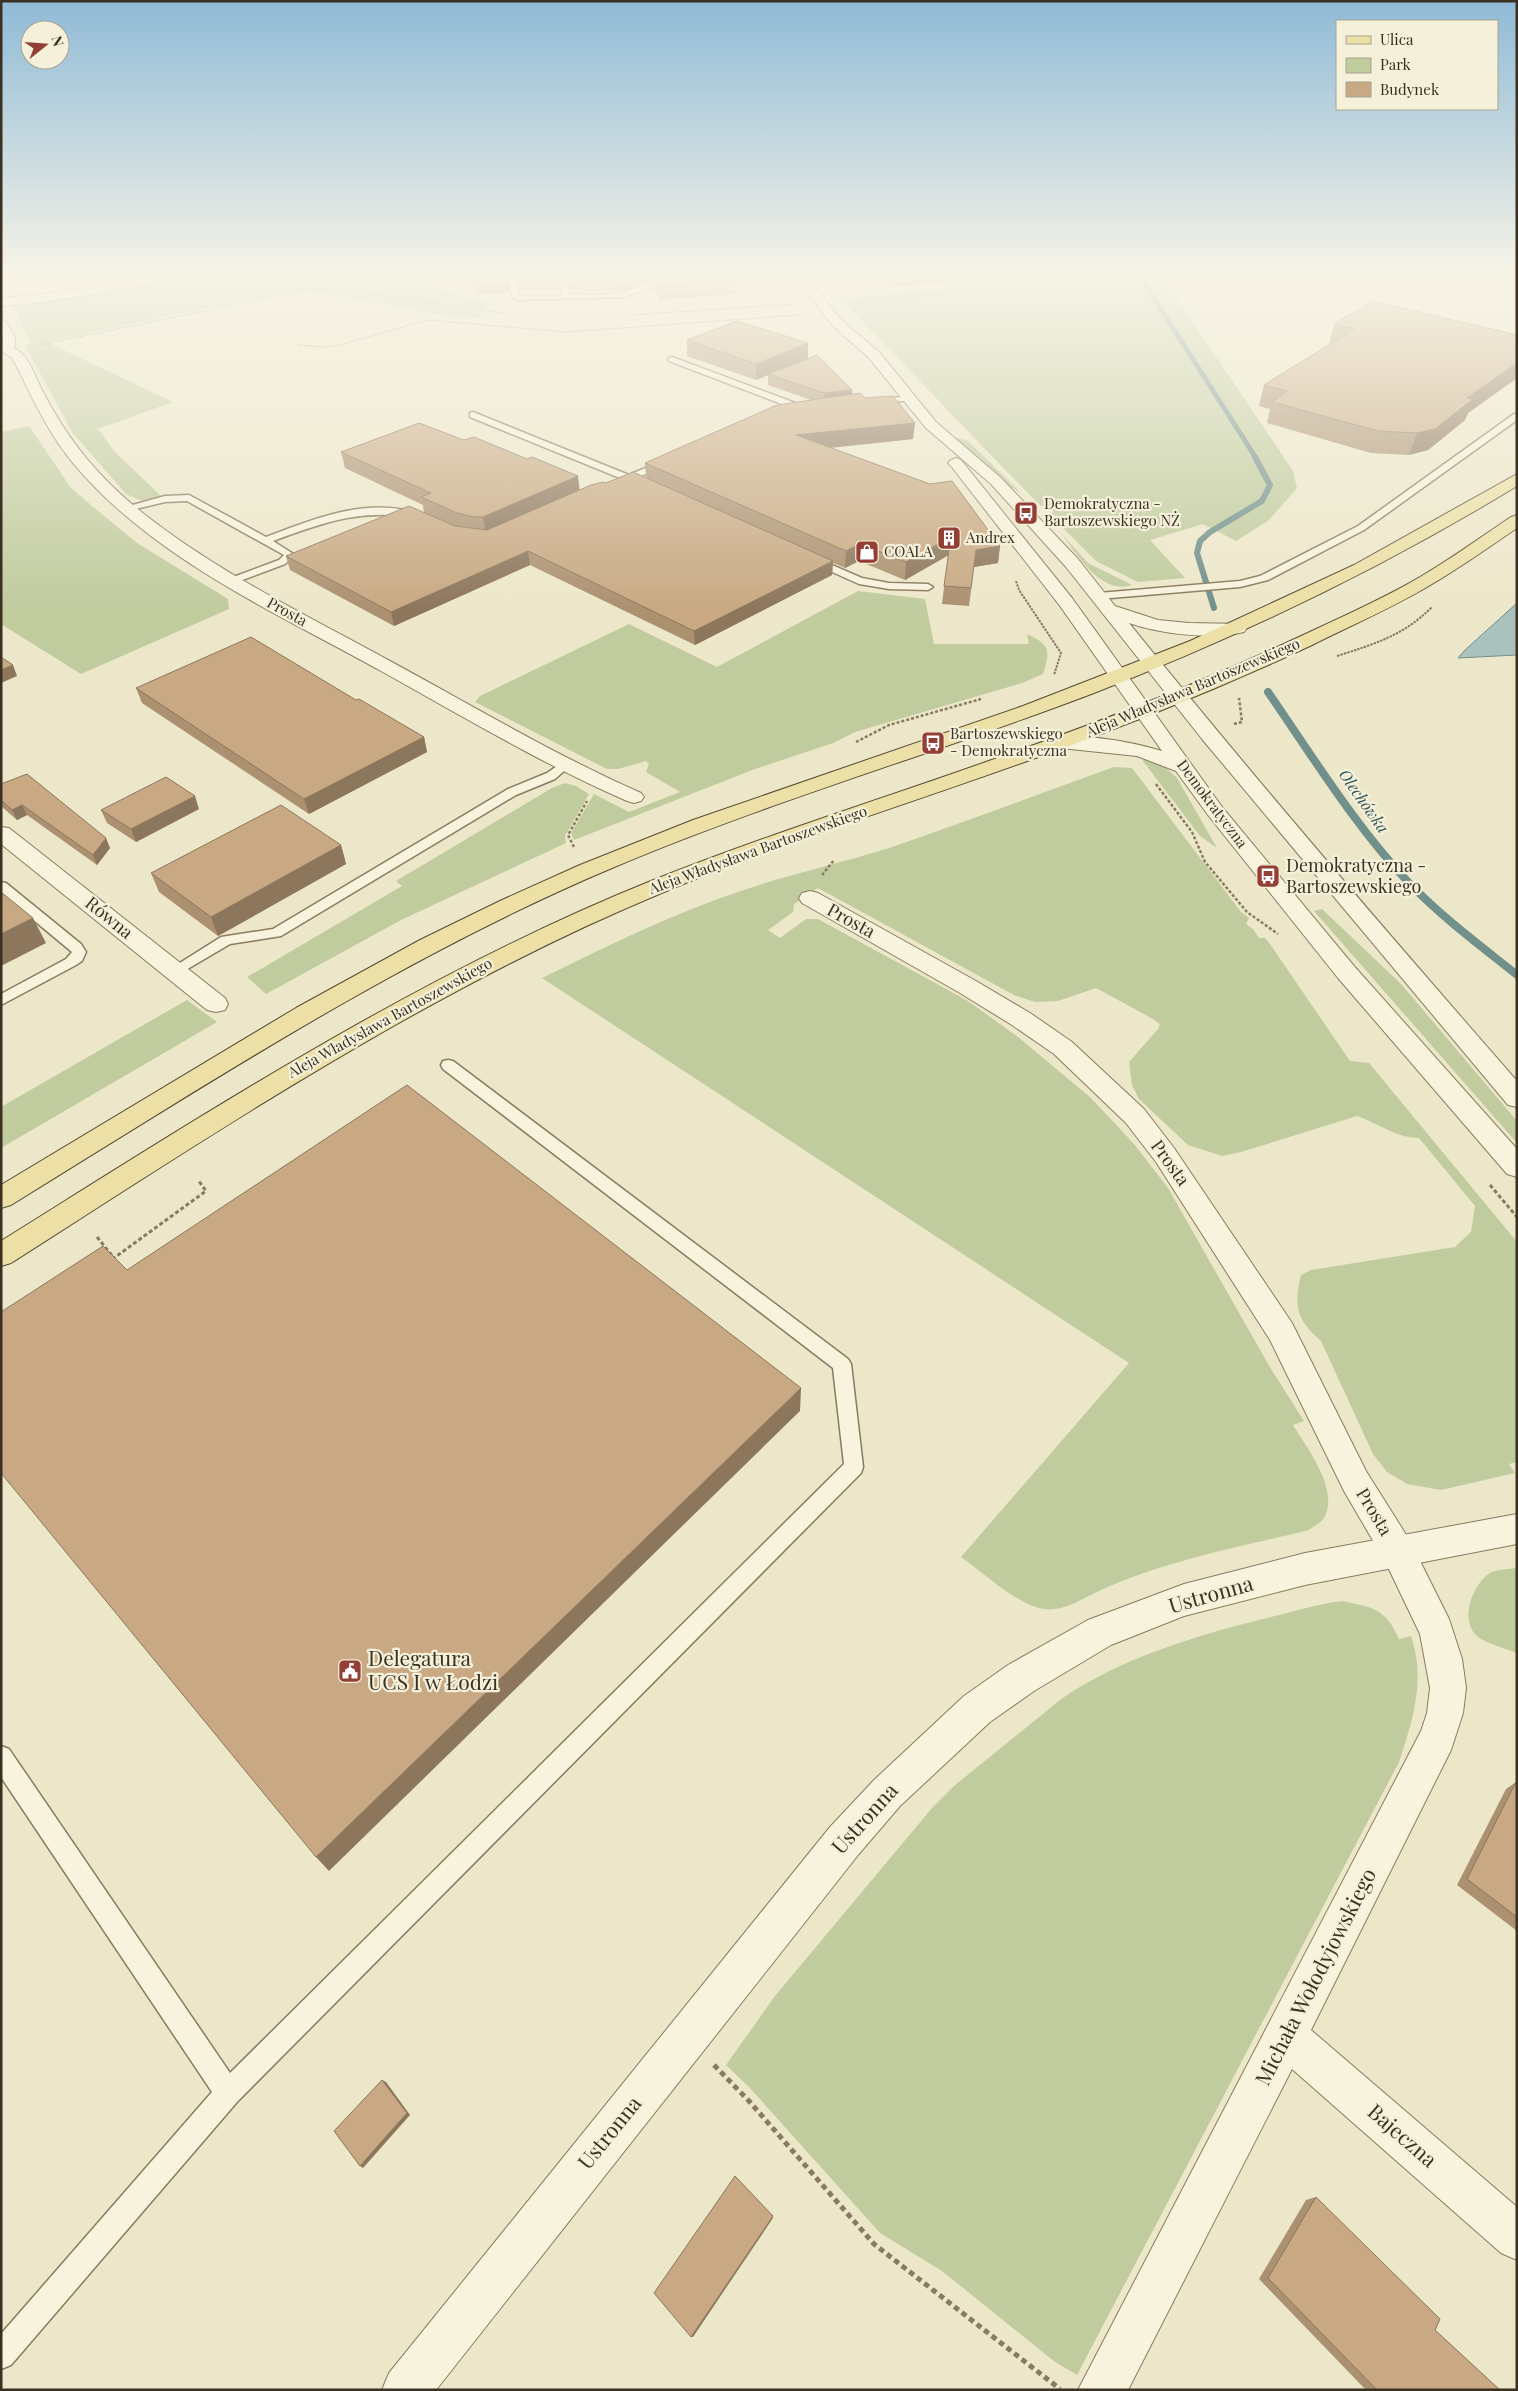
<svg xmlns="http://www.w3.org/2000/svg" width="1518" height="2391" font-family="'Playfair Display',serif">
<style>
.green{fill:#c0cb9e}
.water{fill:#aac2be;stroke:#71908c}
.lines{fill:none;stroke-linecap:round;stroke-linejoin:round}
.stream-far2{stroke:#71908c;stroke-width:5}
.stream-far1{stroke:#71908c;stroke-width:6}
.stream{stroke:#71908c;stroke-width:8}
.service-casing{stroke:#897b5f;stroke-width:3}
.minor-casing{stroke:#897b5f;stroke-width:2}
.tertiary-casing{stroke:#897b5f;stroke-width:2}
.primary-casing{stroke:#574933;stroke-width:2}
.path-far4{stroke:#897b5f;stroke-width:1;stroke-dasharray:2 1;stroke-linecap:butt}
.path-far3{stroke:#897b5f;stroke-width:2;stroke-dasharray:2.5 1;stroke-linecap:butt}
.path-far2{stroke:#897b5f;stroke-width:2.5;stroke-dasharray:3 2;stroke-linecap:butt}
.path-far1{stroke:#897b5f;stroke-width:3;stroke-dasharray:4 2.5;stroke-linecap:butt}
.path{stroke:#897b5f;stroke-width:5;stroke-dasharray:5.5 4;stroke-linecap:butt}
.service{fill:#f8f3dd;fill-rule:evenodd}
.minor{fill:#f8f3dd;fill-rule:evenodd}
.tertiary{fill:#f8f3dd;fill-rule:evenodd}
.primary{fill:#ece0a6;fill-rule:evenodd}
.wall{fill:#ac9171}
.shaded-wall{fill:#8c765c}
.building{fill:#c8a983;stroke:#8c765c}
.labels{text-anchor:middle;stroke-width:4.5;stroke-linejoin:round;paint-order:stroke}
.far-poi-label{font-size:15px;fill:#3a3122;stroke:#f4f0da;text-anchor:start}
.far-street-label{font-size:15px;fill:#3a3122;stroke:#f4f0da}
.far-water-label{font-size:16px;font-style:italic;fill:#325659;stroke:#f4f0da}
.poi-label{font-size:18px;fill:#3a3122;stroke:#f4f0da;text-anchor:start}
.street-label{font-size:18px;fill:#3a3122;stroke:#f4f0da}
.near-street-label{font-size:21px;fill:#3a3122;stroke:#f4f0da}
.near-poi-label{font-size:21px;fill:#3a3122;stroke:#f4f0da;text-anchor:start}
</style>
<rect width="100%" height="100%" fill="#ede7ca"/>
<g class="green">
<polygon points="196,275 410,275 404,280 487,303 479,318 441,315 305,290 201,309 47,342 173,402 98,429 115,452 162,497 142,501 126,494 72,432 25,345 31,344 11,303 145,285"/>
<path d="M973,275H1161L1293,471L1297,488L1269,520L1236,541L1203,524L1150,540L1185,578L1138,582L1096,561L1049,514L1054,512L1047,505L1041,506C973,438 908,367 840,299L977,284Z"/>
<polygon points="29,426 71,488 92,506 137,543 228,599 229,609 81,674 1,624 1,432"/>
<polygon points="954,437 968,441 1022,494 1000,480"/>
<path d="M1061,533L1088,563L1132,585C1101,596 1076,553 1061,533Z"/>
<path d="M858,591L925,599L934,644H1029L1027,634C1051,645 1050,651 1043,674L1022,683L855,732L833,743L755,769L574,840L571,833L594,794L629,812L680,792L646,772L649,764L646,761L618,769H607L475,702L480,696L629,624L717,667Z"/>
<polygon points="1144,758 1164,766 1177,778 1217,848 1200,836 1143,761"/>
<path d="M1114,767L1132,768L1241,912L1249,918L1246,924L1253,929L1259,938H1265L1270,944L1350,1061L1369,1063L1517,1242V1462L1509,1464L1515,1473L1441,1490L1407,1484L1387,1472L1373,1454L1321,1341C1297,1321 1293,1306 1301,1275L1311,1270L1455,1247L1471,1232L1475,1206L1419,1138C1396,1138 1378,1123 1357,1116L1241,1152L1222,1156L1188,1145L1139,1099L1132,1085L1129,1062L1158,1029L1160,1024L1153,1019L1096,988L1058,1001L1035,1002L1014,995L818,888L794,904L793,912L768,930L780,938L806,919H818L968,1001L1018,1037L1091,1098L1134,1144L1168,1188L1271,1369L1304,1421L1293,1425C1307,1448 1340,1490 1324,1518C1322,1522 1314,1526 1309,1530C1239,1547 1167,1560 1101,1590C1084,1598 1063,1612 1044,1609C1017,1605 984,1573 961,1557L1129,1363L542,978C609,945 676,912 747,889C794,873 842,863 889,848C965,822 1039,794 1114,767Z"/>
<polygon points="565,783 576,786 589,794 565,836 566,843 401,920 266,994 247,977 402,886 396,881 552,788"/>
<polygon points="1322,909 1402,985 1517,1121 1517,1143 1314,911"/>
<polygon points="187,1000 217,1022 1,1148 1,1107"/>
<path d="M1517,1568V1653C1507,1649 1481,1642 1475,1634C1460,1617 1473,1584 1490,1573C1497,1569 1509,1569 1517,1568Z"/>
<path d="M1342,1601C1373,1607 1386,1609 1399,1639L1411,1636C1426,1679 1413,1720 1399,1762L1077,2375L1055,2362L942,2271L880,2233L750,2088L726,2065L775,1996L932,1808L954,1786L1060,1700C1119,1658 1201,1634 1271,1617C1295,1611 1318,1604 1342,1601Z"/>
</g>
<polygon class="water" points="1517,603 1517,655 1458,658 1465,650"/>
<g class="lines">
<polyline class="stream-far2" points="1139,275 1256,458"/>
<polyline class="stream-far1" points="1214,608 1197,553 1200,541 1210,532 1262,501 1270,485 1255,457"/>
<path class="stream" d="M1268,692C1313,757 1355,826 1410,884C1443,918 1481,946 1517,975"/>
<g class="service-casing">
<g id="service">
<path d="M507,275H513L520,296L563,295L557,275H563L570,294C587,294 608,297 624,292C638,288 666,273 680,282L658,285L623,297L517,300L513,298Z"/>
<polygon points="754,275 799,275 796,277 715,281 711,279 715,277"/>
<polygon points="672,357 806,407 807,409 800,411 669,361 668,359"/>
<polygon points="909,396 913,398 912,400 874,404 870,402 874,400"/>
<polygon points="473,412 629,475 662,461 669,463 637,478 645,483 637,485 470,417 470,413"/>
<polygon points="1514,414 1517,414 1517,420 1364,530 1268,580 1240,587 1099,599 1094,596 1099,593 1240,581 1260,576 1358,526"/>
<path d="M189,495L266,537C309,521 358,500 405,510C411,512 418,512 423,516L418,519C363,507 323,523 273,541L295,555L285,564L232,584L227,581L228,579L279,560L284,555L187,501L165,502L127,511L122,508L165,496Z"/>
<polygon points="813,557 862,578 889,583 928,584 933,587 928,590 889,589 859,584 810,562 808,560"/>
<polygon points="566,760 572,764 555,779 516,795 281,936 230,944 179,974 169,974 167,971 221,937 273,929 508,789 547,773"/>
<polygon points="1,882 6,883 81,944 86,952 82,961 76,965 1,1005 1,994 66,959 72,952 1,893"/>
<polygon points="448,1060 453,1061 848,1359 851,1364 863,1467 861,1473 237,2102 11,2365 1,2369 1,2334 212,2092 1,1777 1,1746 9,1749 230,2073 844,1464 833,1368 443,1069 441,1065 443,1061"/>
</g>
</g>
<g class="minor-casing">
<g id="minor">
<polygon points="160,275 187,275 181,279 46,302 1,306 1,298 46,294"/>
<path d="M1,320L5,321C11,330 18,338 14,348C29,355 35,376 42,390C68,441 99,478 144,514C219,573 306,615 390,661C473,706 555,755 641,793L644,797L641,801L634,803L627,801C542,764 462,716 381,671C275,612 152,558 73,463C48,433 32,397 15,363L11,357L1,351L3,343Z"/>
<polygon points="1,827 9,828 225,998 228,1004 225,1010 216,1012 207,1010 1,844"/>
<polygon points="810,891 818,893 976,981 1030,1013 1072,1042 1144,1109 1174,1148 1292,1323 1366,1471 1410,1541 1449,1619 1462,1659 1466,1688 1463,1713 1451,1750 1311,2030 1517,2207 1517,2260 1501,2253 1292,2069 1128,2390 1078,2390 1421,1731 1427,1713 1430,1688 1420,1634 1386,1563 1344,1491 1270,1340 1156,1162 1126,1123 1054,1054 1012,1025 960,993 802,903 799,898 802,893"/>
</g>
</g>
<g class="tertiary-casing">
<g id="tertiary">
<path d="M794,275H806L841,320L879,352L936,422L1001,478L1078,559L1115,606L1158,620L1189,623L1244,624L1247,628L1244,632C1211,640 1161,634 1129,623C1255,779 1385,930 1517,1081V1107L1508,1105L1202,739L1066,567L991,484L926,428L869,358L833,326Z"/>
<path d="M956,458L961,460L1072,598L1222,807L1354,966L1517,1149V1177L1507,1174L1338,978L1208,815L1176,771L1137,756L1051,747L1048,743L1051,739C1080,732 1133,742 1162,751L1060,606L951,466L948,463L951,460Z"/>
<polygon points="1517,1514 1517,1544 1305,1585 1184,1616 1111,1645 1034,1691 990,1722 900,1806 858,1855 436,2390 382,2390 389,2373 830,1827 874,1780 964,1696 1008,1665 1088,1620 1184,1584 1305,1553"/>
</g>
</g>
<g class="primary-casing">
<g id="primary">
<path d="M1517,474V486C1382,568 1241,636 1094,693C934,754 770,801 612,868C399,958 206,1085 11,1205L1,1208V1185L296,1008L420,940L502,900L580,865L693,820L1023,706L1190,641L1354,565Z"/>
<path d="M1517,515V528C1489,547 1461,567 1432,584C1394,607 1352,625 1312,645C1220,688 1126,726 1030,760C908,804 784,842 664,892C432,988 222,1128 11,1263L1,1266V1241C211,1110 420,974 651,881C771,833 895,795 1017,751C1113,717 1207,680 1299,637C1339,618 1381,600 1420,577C1451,559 1481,537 1511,517Z"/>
</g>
</g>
<g class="path-far4">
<polyline points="204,277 264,287 343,290 505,313"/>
<polyline points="313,289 353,279 360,275"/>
<polyline points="850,302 1151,275"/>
<polyline points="631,315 794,304"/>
<polyline points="39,345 302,291"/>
<polyline points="298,345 322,347 336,346 428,320 566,332 800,315"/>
</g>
<g class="path-far3">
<polyline points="1016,581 1019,590 1061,653 1054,675"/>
<path d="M1337,656C1374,644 1403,636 1432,607"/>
</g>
<g class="path-far2">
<polyline points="1234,724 1242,722 1239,698"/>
<polyline points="856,742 889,725 981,699"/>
<polyline points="1156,784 1192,832 1205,862 1247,912 1278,934"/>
<polyline points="574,847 568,835 587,801"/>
<polyline points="822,875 834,860"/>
</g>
<g class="path-far1">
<polyline points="1490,1185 1517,1217"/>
<polyline points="97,1237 114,1258"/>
<polyline points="115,1260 114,1258 206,1191 198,1180"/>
</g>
<polyline class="path" points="714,2065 749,2101 874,2244 1060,2389"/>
<use href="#service" class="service"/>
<use href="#minor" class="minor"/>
<use href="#tertiary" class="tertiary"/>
<use href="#primary" class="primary"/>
</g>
<g class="wall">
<polygon points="455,275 507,275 510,292 476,295 472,282 457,283"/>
<polygon points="515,275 558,275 559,289 520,291"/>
<polygon points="565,275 734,275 737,279 737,294 659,300 654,288 653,280 624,290 578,292 577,288 570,289"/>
<polygon points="879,275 962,275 962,281 889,287"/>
<polygon points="1334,324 1517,335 1517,378 1468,413 1465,420 1428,450 1409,455 1371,453 1267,423 1270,409 1259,406 1264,385 1330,344 1329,344"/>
<polygon points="687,340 808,343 808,359 852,390 852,394 865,398 913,439 831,448 1000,546 998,563 974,567 969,606 942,604 948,555 905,580 859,561 845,568 833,563 832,575 695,645 530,565 394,626 290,570 286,556 424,513 423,505 345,468 341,452 464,440 527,459 580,490 606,483 646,477 645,463 811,400 768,385 768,375 756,380 687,356"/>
<polygon points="136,688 356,700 424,737 427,752 309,814 142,703"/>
<polygon points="1,784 110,848 97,865 27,815 17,820 1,806"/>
<polygon points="199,809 136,842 107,823 101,810"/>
<polygon points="341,845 346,864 218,936 159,892 151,873"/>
<polygon points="1517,1780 1517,1931 1457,1885 1506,1789 1516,1782"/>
<polygon points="1316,2197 1435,2330 1500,2390 1366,2390 1259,2279 1306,2200"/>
</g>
<g class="shaded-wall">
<polygon points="569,275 576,275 577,288 570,289"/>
<polygon points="627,275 653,275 653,280 624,290 610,291 609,277"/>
<polygon points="890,275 962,275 962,281 889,287"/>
<polygon points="508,278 510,292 476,295 474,281"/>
<polygon points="808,343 808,359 756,380 756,364"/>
<polygon points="1517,363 1517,378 1468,413 1465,420 1428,450 1409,455 1417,433"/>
<polygon points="852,390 852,401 824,404 824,393"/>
<polygon points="915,423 913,439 796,451 796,435"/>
<polygon points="578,476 580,494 486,534 483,517"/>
<polygon points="951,537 949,555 905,580 906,562"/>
<polygon points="860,544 859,561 845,568 846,551"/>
<polygon points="1000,546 998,563 974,567 969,606 976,550"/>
<polygon points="528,551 530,565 394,626 391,612"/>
<polygon points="833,561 832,575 695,645 694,631"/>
<polygon points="13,665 17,676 1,683 1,670"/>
<polygon points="424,737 427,752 309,814 304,799"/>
<polygon points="195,796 199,809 136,842 131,829"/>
<polygon points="22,805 27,815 17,820 12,810"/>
<polygon points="106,838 110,848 97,865 93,855"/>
<polygon points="341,845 346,864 218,936 211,917"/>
<polygon points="33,918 46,943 1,966 1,934"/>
<polygon points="801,1388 800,1411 329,1871 316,1857"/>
<polygon points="382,2080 386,2082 410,2115 363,2168 360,2166"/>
<polygon points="773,2216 773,2218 693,2337 691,2337"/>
</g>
<g class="building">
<polygon points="472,275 507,275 508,278 474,281"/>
<polygon points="518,275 558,275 519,277"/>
<polygon points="576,275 627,275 623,276 609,277 577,278"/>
<polygon points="654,275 734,275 737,279 658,285"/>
<polygon points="1373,301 1517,335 1517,363 1467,398 1473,399 1435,429 1417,433 1378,431 1272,402 1287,391 1264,385 1355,329 1334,324"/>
<polygon points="737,321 808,343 756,364 687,340"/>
<polygon points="817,355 852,390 824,393 768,374"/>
<polygon points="860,393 865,398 893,396 915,423 796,435 930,484 952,481 1000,546 976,550 971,588 944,586 951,537 906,562 860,544 846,551 645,463 777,405"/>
<polygon points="419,423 464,440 474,437 527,459 532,457 578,476 483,517 474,517 457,513 421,497 431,493 341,452"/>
<polygon points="633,472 833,561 694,631 528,551 391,612 286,556 409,506 455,526 487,530 591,485 603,482 606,483"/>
<polygon points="251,637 356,700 359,699 424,737 304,799 136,688"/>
<polygon points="1,657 13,665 1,670"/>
<polygon points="27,774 106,838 93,855 22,805 12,810 1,800 1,784"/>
<polygon points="166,777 195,796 131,829 101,810"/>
<polygon points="281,805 341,845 211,917 151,873"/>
<polygon points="1,892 33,918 1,934"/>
<polygon points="407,1085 801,1388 316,1857 1,1473 1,1312 103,1246 127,1270"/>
<polygon points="1516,1782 1517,1782 1517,1917 1467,1879"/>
<polygon points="382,2080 407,2113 360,2166 334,2131"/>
<polygon points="735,2176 773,2216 691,2337 654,2293"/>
<polygon points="1316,2197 1440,2319 1435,2330 1500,2390 1377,2390 1268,2278"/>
</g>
<linearGradient id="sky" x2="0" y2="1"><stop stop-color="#8fbad7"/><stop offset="0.45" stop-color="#f7f4e7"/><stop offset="1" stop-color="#f7f4e7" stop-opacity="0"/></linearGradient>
<rect width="1518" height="610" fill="url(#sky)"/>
<defs>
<g id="bus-square" transform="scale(1.25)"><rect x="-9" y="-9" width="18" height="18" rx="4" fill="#943f33" stroke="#f4f0da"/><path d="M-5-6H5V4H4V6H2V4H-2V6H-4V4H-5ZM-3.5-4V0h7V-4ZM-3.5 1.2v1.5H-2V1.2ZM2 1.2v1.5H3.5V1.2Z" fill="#fff"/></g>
<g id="building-square" transform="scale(1.25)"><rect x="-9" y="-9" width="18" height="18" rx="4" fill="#943f33" stroke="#f4f0da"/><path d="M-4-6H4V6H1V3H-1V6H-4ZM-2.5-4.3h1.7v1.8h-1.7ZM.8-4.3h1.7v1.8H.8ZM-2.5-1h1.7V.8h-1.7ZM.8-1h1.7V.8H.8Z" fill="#fff"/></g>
<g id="shop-square" transform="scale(1.25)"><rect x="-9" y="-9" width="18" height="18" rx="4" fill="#943f33" stroke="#f4f0da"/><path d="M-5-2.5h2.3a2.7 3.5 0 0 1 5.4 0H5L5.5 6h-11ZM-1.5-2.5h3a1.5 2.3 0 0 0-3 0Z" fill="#fff"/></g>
<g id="civic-square" transform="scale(1.25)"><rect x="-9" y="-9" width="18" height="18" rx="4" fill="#943f33" stroke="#f4f0da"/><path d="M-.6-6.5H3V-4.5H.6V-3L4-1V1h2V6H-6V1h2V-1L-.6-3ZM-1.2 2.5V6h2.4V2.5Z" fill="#fff"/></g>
</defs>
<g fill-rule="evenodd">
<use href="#bus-square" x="1026" y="513"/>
<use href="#building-square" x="949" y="538"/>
<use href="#shop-square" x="867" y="552"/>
<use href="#bus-square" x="933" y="743"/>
<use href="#bus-square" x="1268" y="876"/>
<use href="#civic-square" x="350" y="1671"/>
</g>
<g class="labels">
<g class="far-poi-label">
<text x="1044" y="509">Demokratyczna -<tspan x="1044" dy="17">Bartoszewskiego NŻ</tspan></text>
<text x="966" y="543">Andrex</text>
<text x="884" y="557">COALA</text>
<text x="950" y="739">Bartoszewskiego<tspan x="950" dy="17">- Demokratyczna</tspan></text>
</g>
<g class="far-street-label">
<text transform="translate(287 612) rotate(29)" y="5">Prosta</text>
<text transform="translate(1193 688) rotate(-23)" y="5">Aleja Władysława Bartoszewskiego</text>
<text transform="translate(1212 804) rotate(53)" y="5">Demokratyczna</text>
<text transform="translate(758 850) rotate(-20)" y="5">Aleja Władysława Bartoszewskiego</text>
<text transform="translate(390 1018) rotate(-29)" y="5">Aleja Władysława Bartoszewskiego</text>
</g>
<g class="far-water-label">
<text transform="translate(1364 801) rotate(55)" y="6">Olechówka</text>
</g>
<g class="poi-label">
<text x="1286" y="872">Demokratyczna -<tspan x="1286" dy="21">Bartoszewskiego</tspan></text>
</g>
<g class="street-label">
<text transform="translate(109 918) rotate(39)" y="6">Równa</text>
<text transform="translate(851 921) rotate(29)" y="6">Prosta</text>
<text transform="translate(1170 1163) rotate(54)" y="6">Prosta</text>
<text transform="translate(1374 1512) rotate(59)" y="6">Prosta</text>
</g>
<g class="near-street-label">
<text transform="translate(1211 1595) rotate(-16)" y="7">Ustronna</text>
<text transform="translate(865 1819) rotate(-48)" y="7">Ustronna</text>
<text transform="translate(1316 1977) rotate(-63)" y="7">Michała Wołodyjowskiego</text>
<text transform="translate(610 2133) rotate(-51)" y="7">Ustronna</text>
<text transform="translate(1402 2136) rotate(41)" y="7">Bajeczna</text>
</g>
<g class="near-poi-label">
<text x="368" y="1666">Delegatura<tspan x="368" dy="24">UCS I w Łodzi</tspan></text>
</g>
</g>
<rect width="1518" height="2391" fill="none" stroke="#3a3122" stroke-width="5"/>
<rect x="1336" y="20" width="162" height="90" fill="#f4f0da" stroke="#aaa490"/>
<rect x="1346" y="36" width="25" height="8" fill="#ece0a6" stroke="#aaa490"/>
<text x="1380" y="45" font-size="15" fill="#3a3122">Ulica</text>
<rect x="1346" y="58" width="25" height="15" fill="#c0cb9e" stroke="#aaa490"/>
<text x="1380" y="70" font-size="15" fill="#3a3122">Park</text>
<rect x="1346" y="82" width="25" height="15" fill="#c8a983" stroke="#aaa490"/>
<text x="1380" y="95" font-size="15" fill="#3a3122">Budynek</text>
<g transform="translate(45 45) rotate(73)"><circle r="24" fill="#f4f0da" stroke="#aaa490"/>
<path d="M0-4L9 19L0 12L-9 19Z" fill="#943f33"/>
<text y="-8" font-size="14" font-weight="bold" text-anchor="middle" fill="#3a3122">N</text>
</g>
</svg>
